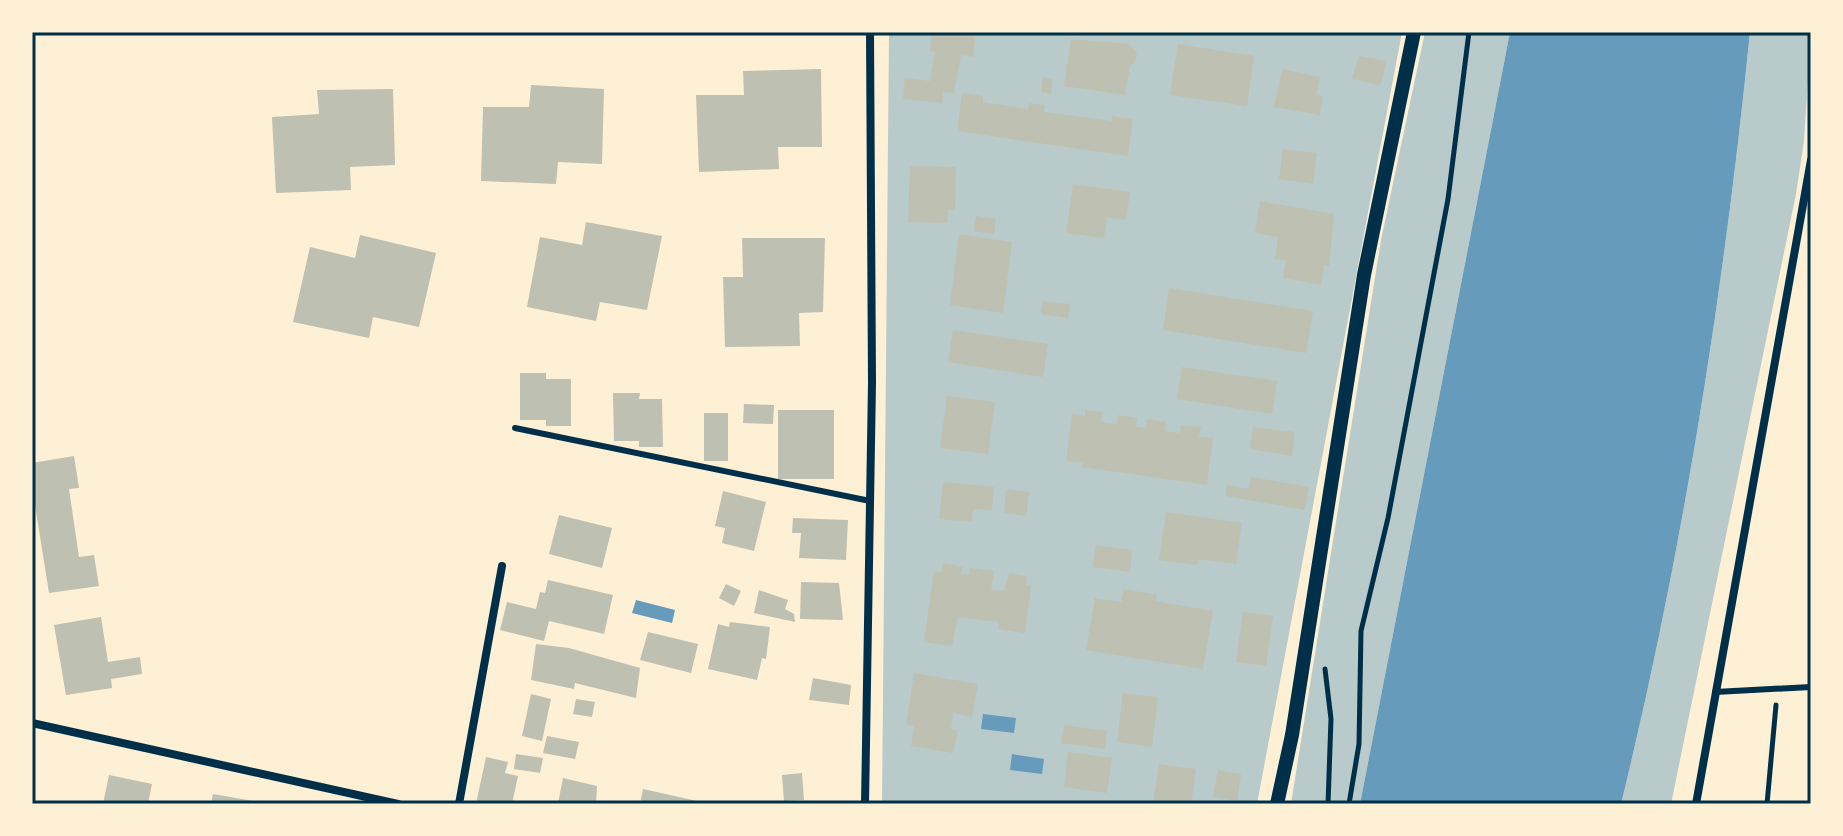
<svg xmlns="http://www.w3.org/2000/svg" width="1843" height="836" font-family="'Archivo Narrow',sans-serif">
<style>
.green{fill:#b9caca}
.water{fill:#669bbc}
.building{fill:#bec0b2}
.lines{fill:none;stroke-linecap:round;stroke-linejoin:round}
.path{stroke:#003049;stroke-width:5}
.service{stroke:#003049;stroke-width:6}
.minor{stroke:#003049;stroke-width:8}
.tertiary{stroke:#003049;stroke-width:14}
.neatline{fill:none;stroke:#003049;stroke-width:3}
</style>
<rect width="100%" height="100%" fill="#fdf0d5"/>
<g class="green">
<polygon points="889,32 1402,32 1257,804 882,804"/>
<polygon points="1425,32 1510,32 1360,804 1291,804 1381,240"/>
<path d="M1750,32H1811L1804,141L1796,194L1671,804H1621C1683,551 1724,291 1750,32Z"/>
</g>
<g class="water">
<path d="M1510,32H1750C1724,291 1683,551 1621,804H1360Z"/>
<polygon points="636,600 675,610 672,623 632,613"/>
<polygon points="983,714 1016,718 1014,733 981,729"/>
<polygon points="1012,754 1044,759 1042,774 1010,770"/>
</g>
<g class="building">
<polygon points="932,32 976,32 973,57 961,55 954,93 943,92 942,103 903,99 905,78 930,81 935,52 930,51"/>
<polygon points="1071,39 1129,44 1137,53 1135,63 1130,66 1125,95 1064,86"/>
<polygon points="1178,44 1254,56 1247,106 1170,95"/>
<polygon points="1359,56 1387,61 1380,85 1352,79"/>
<polygon points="821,69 822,147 778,147 779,169 699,172 696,95 744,95 743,71"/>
<polygon points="1282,69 1320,77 1316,95 1323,96 1320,115 1274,107"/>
<polygon points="1043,77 1053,79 1051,94 1041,92"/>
<polygon points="531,85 604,89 602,164 558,162 556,184 481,181 483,107 529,107"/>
<polygon points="393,89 395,165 350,167 351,190 276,193 272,117 319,114 317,90"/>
<polygon points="962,93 983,96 983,102 1028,109 1029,103 1045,105 1044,112 1112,121 1112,116 1133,119 1128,156 957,131"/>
<polygon points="1283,149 1317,153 1313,184 1279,179"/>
<polygon points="910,166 956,167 955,210 948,210 947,223 908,222"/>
<polygon points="1073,184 1130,192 1126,220 1107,217 1104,238 1066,233"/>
<polygon points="1260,201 1334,214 1329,266 1324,266 1321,285 1283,278 1286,260 1275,259 1278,237 1255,233"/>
<polygon points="976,216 996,219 994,234 974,231"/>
<polygon points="586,222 662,236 647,310 600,302 596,321 527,307 540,237 582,245"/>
<polygon points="959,234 1012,242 1003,313 950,305"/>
<polygon points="360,235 436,253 419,327 373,317 369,338 293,322 310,247 355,258"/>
<polygon points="742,238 825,238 823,312 799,313 800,346 725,347 723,277 743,277"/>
<polygon points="1169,288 1313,311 1306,353 1163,330"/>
<polygon points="1043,301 1070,304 1068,318 1041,314"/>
<polygon points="953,330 1048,344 1043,377 948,362"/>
<polygon points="1182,367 1277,381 1272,414 1177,399"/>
<polygon points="520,373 546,373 546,379 571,379 571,426 546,426 546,420 520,420"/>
<polygon points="613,393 640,393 639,399 662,399 663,447 639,447 639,441 614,441"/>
<polygon points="947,396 995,402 988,454 940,448"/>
<polygon points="744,404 774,405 773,424 743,423"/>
<rect x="778" y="410" width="56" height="69"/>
<polygon points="1085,410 1102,412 1101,422 1117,424 1118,415 1137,418 1136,427 1146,428 1147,419 1166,422 1165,431 1180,433 1181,425 1201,427 1199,437 1213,438 1207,485 1082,467 1083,463 1066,461 1072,414 1085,416"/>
<rect x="704" y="413" width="24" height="48"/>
<polygon points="1253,427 1295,432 1292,456 1250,449"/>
<polygon points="74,456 79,488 69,489 79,557 94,555 99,586 49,593 32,486 32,463"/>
<polygon points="1251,477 1309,487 1305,510 1226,496 1227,485 1249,489"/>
<polygon points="943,482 994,487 992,510 973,509 972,522 939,519"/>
<polygon points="1006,489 1029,492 1026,516 1004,513"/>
<polygon points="723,491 766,502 754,551 722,543 725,528 715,526"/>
<polygon points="1166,512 1242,523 1236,564 1198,559 1197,565 1159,560"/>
<polygon points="559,515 612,528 602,568 549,554"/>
<polygon points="793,518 848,520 846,560 799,558 801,533 792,533"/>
<polygon points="1096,545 1132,550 1130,572 1093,567"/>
<polygon points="943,563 963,567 961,574 969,575 970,568 994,571 991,589 1004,591 1009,573 1027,576 1026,586 1031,586 1025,633 998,629 999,622 958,617 952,646 924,642 934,571 941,573"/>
<polygon points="548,580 613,595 604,634 549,621 544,641 500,630 507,602 536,609 540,592 545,593"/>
<polygon points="801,582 839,583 843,620 800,619"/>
<polygon points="726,584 741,591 734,606 719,598"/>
<polygon points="1124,589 1157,595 1156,601 1213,611 1203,669 1086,650 1095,598 1121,602"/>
<polygon points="759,590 788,600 785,609 794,614 795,622 754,613"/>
<polygon points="1243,612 1273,616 1266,666 1236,662"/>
<polygon points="101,617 108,662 140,657 142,674 111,679 112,688 66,695 54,625"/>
<polygon points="730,622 770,627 766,659 762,658 757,680 708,669 718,624 729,627"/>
<polygon points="648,632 698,644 691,673 640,660"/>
<polygon points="536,644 569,648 640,668 636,698 575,683 574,689 531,680"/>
<polygon points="914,673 978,684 972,717 953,713 951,729 958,731 953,753 911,746 914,726 906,725"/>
<polygon points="813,678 851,685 849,705 809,700"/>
<polygon points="1123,693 1158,697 1152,747 1117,742"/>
<polygon points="531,694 551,699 542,741 522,736"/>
<polygon points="576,699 595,702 592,717 573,714"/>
<polygon points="1064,725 1107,731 1105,749 1061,743"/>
<polygon points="547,736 579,742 575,759 543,753"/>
<polygon points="1068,752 1112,758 1107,793 1064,787"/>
<polygon points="516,754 543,758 540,773 514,769"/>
<polygon points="486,757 508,762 505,773 518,776 512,804 476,804"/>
<polygon points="1159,764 1196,769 1191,804 1153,804"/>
<polygon points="1218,770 1241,774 1237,801 1213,797"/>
<polygon points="802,773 804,800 784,801 782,775"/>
<polygon points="109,775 152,784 148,804 103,804"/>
<polygon points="563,778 597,786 596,804 558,804"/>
<polygon points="643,789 706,803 705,804 640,804"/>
<polygon points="213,794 259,802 259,804 211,804"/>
</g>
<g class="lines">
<g class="path">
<polyline points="1325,669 1331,719 1328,804"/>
<polyline points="1349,804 1359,744 1361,631 1388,518 1448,199 1469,32"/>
<polyline points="1767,804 1776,705"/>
</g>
<g class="service">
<polyline points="515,428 870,501"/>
<polyline points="1715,692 1811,687"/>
</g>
<g class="minor">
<polyline points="32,723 398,804"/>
<polyline points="459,804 502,566"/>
<polyline points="865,804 872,383 870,32"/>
<polyline points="1696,804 1811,160"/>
</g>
<polyline class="tertiary" points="1277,804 1292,735 1364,275 1414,32"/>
</g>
<rect width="1843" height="836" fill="none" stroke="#fdf0d5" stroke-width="68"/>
<rect x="34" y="34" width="1775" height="768" class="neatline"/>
</svg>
